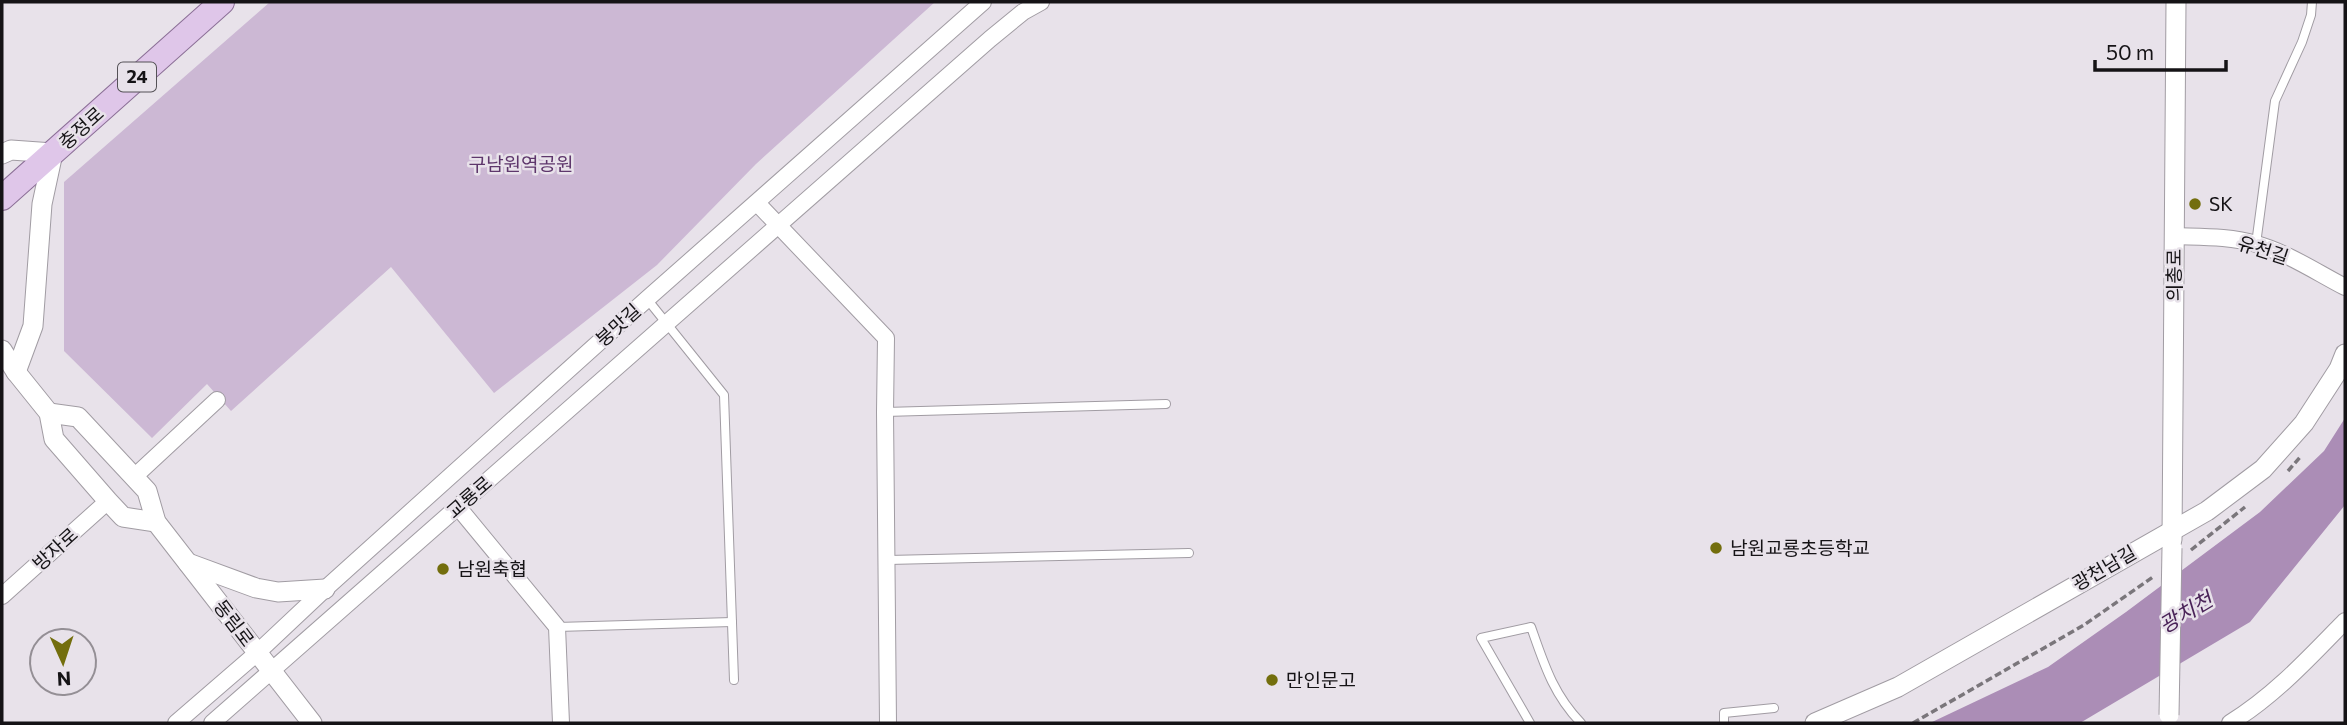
<svg xmlns="http://www.w3.org/2000/svg" width="2347" height="725" font-family="Commissioner,'Noto Sans KR',sans-serif">
<style>
.green{fill:#ccb8d4}
.water{fill:#ab8db6}
.lines{fill:none;stroke-linecap:round;stroke-linejoin:round}
.service-casing{stroke:#a19ca3;stroke-width:10}
.minor-casing{stroke:#a19ca3;stroke-width:18}
.tertiary-casing{stroke:#a19ca3;stroke-width:21}
.primary-casing{stroke:#8b6f96;stroke-width:26}
.path{stroke:#7a767b;stroke-width:3.5;stroke-dasharray:7 3.5;stroke-linecap:butt}
.service{stroke:#fff;stroke-width:8}
.minor{stroke:#fff;stroke-width:16}
.tertiary{stroke:#fff;stroke-width:19}
.primary{stroke:#dfc6e9;stroke-width:24}
.tertiary-bridge-casing{stroke:#a19ca3;stroke-width:21;stroke-linecap:butt}
.tertiary-bridge{stroke:#fff;stroke-width:19}
.poi-dot{fill:#736e0d;stroke:#e8e2ea;stroke-width:2.5}
.labels{text-anchor:middle;stroke-width:5;stroke-linejoin:round;paint-order:stroke}
.shield{fill:#e8e2ea;stroke:#545156;stroke-width:2}
.shield-label{font-size:18px;font-weight:bold;fill:#151316}
.street-label{font-size:19px;fill:#151316;stroke:#e8e2ea}
.park-label{font-size:19px;fill:#5e376c;stroke:#e8e2ea}
.poi-label{font-size:19px;fill:#151316;stroke:#e8e2ea;text-anchor:start}
.water-label{font-size:21px;font-style:italic;fill:#4a2358;stroke:#e8e2ea}
</style>
<rect width="100%" height="100%" fill="#e8e2ea"/>
<polygon class="green" points="270,2 935,2 756,164 657,265 494,393 391,267 231,411 207,384 152,438 64,351 64,182"/>
<polygon class="water" points="2345,418 2345,505 2250,622 2080,723 1930,723 2048,667 2126,612 2260,512 2324,451"/>
<g class="lines">
<g class="service-casing">
<g id="service">
<polyline points="2256,244 2275,101 2302,42 2311,15 2312,2"/>
<polyline points="647,299 724,395 734,680"/>
<polyline points="885,412 1166,404"/>
<polyline points="888,560 1189,553"/>
<polyline points="557,627 732,622"/>
<path d="M1530,723L1481,638L1531,627C1544,664 1553,694 1581,723"/>
<polyline points="1724,723 1724,713 1774,708"/>
</g>
</g>
<g class="minor-casing">
<g id="minor">
<polyline points="757,203 886,338 885,412 888,723"/>
<path d="M2174,236C2201,237 2230,236 2256,244C2288,253 2316,272 2345,287"/>
<polyline points="134,477 217,400"/>
<polyline points="458,507 557,627 561,723"/>
<polyline points="2,596 108,501"/>
<polyline points="176,723 257,653 325,589 647,299 983,2"/>
<polyline points="212,723 990,39 1023,12 1041,2"/>
<path d="M2230,723C2274,696 2309,658 2345,621"/>
</g>
</g>
<g class="tertiary-casing">
<g id="tertiary">
<polyline points="2,154 11,150 53,153 42,204 33,326 16,372"/>
<polyline points="2,350 16,372 49,413 54,439 108,501 123,517 156,522"/>
<polyline points="49,413 78,417 147,491 156,522 312,723"/>
<polyline points="2172,540 2176,2"/>
<polyline points="188,563 256,588 278,592 325,589"/>
<polyline points="1815,723 1898,687 2207,511 2263,469 2304,423 2339,369 2345,354"/>
</g>
</g>
<g class="primary-casing">
<polyline id="primary" points="2,198 222,2"/>
</g>
<g class="path">
<polyline points="2288,471 2301,456"/>
<polyline points="2191,550 2245,507"/>
<polyline points="1913,723 2084,625 2153,577"/>
</g>
<use href="#service" class="service"/>
<use href="#minor" class="minor"/>
<use href="#tertiary" class="tertiary"/>
<use href="#primary" class="primary"/>
<g class="tertiary-bridge-casing">
<polyline id="tertiary-bridge" points="2169,715 2172,548"/>
</g>
<use href="#tertiary-bridge" class="tertiary-bridge"/>
</g>
<g class="poi-dot">
<circle cx="2195" cy="204" r="7"/>
<circle cx="1716" cy="548" r="7"/>
<circle cx="443" cy="569" r="7"/>
<circle cx="1272" cy="680" r="7"/>
</g>
<g class="labels">
<rect class="shield" x="118" y="62.5" width="38" height="29" rx="5"/>
<g class="shield-label">
<text x="137" y="83">24</text>
</g>
<g class="street-label">
<text transform="translate(81 128) rotate(-42)" y="7">충정로</text>
<text transform="translate(2263 250) rotate(18)" y="7">유천길</text>
<text transform="translate(2174 275) rotate(-90)" y="7">의총로</text>
<text transform="translate(618 325) rotate(-42)" y="7">붕맛길</text>
<text transform="translate(469 497) rotate(-41)" y="7">교룡로</text>
<text transform="translate(55 549) rotate(-42)" y="7">방자로</text>
<text transform="translate(2104 568) rotate(-30)" y="7">광천남길</text>
<text transform="translate(234 623) rotate(53)" y="7">동림로</text>
</g>
<g class="park-label">
<text x="521" y="171">구남원역공원</text>
</g>
<g class="poi-label">
<text x="2209" y="211">SK</text>
<text x="1730" y="555">남원교룡초등학교</text>
<text x="457" y="576">남원축협</text>
<text x="1286" y="687">만인문고</text>
</g>
<g class="water-label">
<text transform="translate(2186 613) rotate(-31)" y="7">광치천</text>
</g>
</g>
<rect width="2347" height="725" fill="none" stroke="#151316" stroke-width="7"/>
<g transform="translate(63 662) rotate(177)"><circle r="33" fill="#e8e2ea" stroke="#948f95" stroke-width="2"/>
<path d="M0-5L12 26L0 18L-12 26Z" fill="#736e0d"/>
<text y="-10" font-size="19" font-weight="bold" text-anchor="middle" fill="#151316">N</text>
</g>
<path d="M2095 60v10h131v-10" fill="none" stroke="#151316" stroke-width="3.5"/>
<text x="2106" y="60" font-size="21" fill="#151316" stroke="#e8e2ea" stroke-width="5" paint-order="stroke">50 m</text>
</svg>
